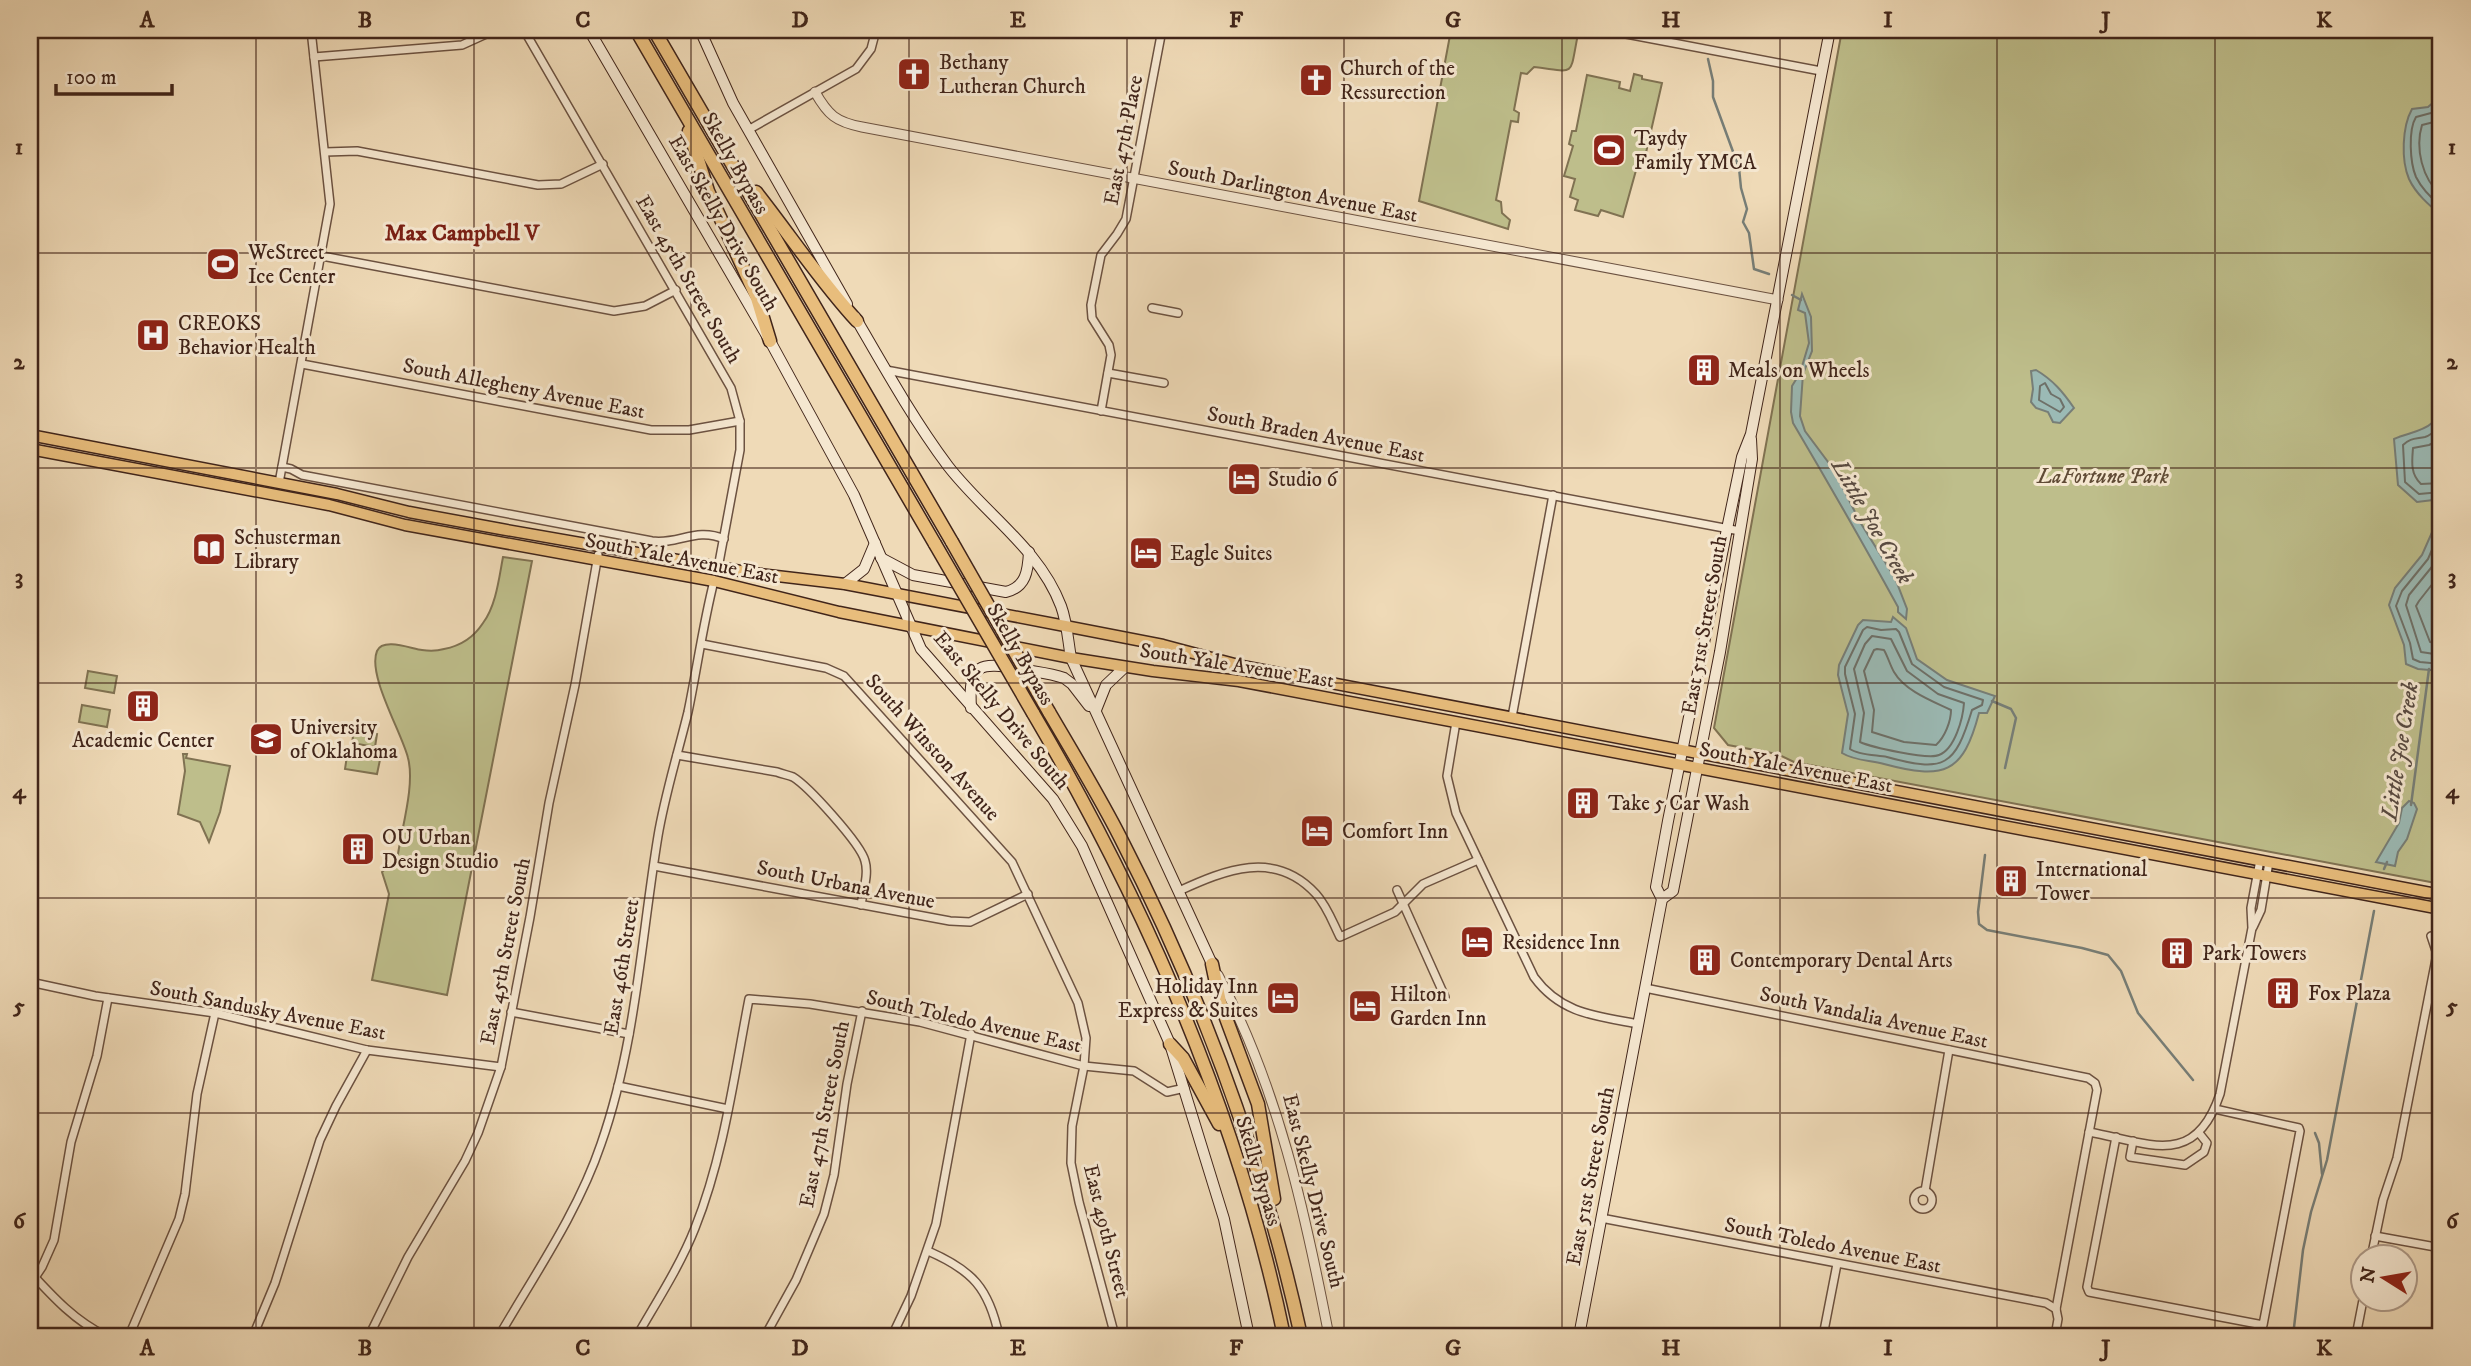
<svg xmlns="http://www.w3.org/2000/svg" width="2471" height="1366" font-family="'IM FELL DW Pica',serif">
<style>
.green{fill:#bebe8b;stroke:#807252;stroke-width:2}
.water{fill:#9bbab5;stroke:#777e77;stroke-width:2}
.lines{fill:none;stroke-linecap:round;stroke-linejoin:round}
.shore{stroke:#6e7068;stroke-width:2}
.stream{stroke:#777e77;stroke-width:2.5}
.minor-casing{stroke:#6c5241;stroke-width:10}
.tertiary-casing{stroke:#6c5241;stroke-width:11}
.secondary-casing{stroke:#41251a;stroke-width:12}
.primary-casing{stroke:#41251a;stroke-width:13}
.motorway-casing{stroke:#41251a;stroke-width:15}
.minor{stroke:#f5e7d0;stroke-width:7}
.tertiary{stroke:#f5e7d0;stroke-width:9}
.secondary{stroke:#f5e7d0;stroke-width:10}
.primary{stroke:#e8bd7c;stroke-width:10}
.motorway{stroke:#e8bd7c;stroke-width:12}
.motorway-bridge-casing{stroke:#41251a;stroke-width:15;stroke-linecap:butt}
.motorway-bridge{stroke:#e8bd7c;stroke-width:12}
.grid{fill:none;stroke:#41251a;stroke-width:2;stroke-opacity:0.55}
.labels{text-anchor:middle;stroke-width:6;stroke-linejoin:round;paint-order:stroke}
.poi-label{font-size:21px;fill:#41251a;stroke:#f5e7d0;text-anchor:start}
.street-label{font-size:21px;fill:#41251a;stroke:#f5e7d0}
.park-label{font-size:21px;font-style:italic;fill:#604b36;stroke:#f5e7d0}
.neighbourhood-label{font-size:23px;font-weight:bold;fill:#7a1f14;stroke:#f5e7d0}
.water-label{font-size:23px;font-style:italic;fill:#584a41;stroke:#f5e7d0}
.neatline{fill:none;stroke:#41251a;stroke-width:2.5}
.grid-label{font-size:23px;text-anchor:middle;font-weight:bold;fill:#41251a}
</style>
<rect width="100%" height="100%" fill="#efdab7"/>
<filter id="stains"><feTurbulence type="fractalNoise" baseFrequency=".00286" numOctaves="4"/><feColorMatrix values="0 0 0 0 .2 0 0 0 0 .09 0 0 0 0 .02 0 0 0 .5 -.17"/></filter>
<radialGradient id="worn" r=".72"><stop offset=".6" stop-color="#630" stop-opacity="0"/><stop offset="1" stop-color="#630" stop-opacity=".3"/></radialGradient>
<g class="green">
<path d="M1451,30H1575L1578,34C1569,78 1577,72 1534,67L1527,74L1521,73L1514,110L1519,113L1518,122L1511,121L1496,200L1501,202L1502,213L1510,220L1508,229L1419,201Z"/>
<polygon points="1842,30 2441,30 2441,884 1794,762 1777,754 1728,745 1714,728"/>
<polygon points="1634,74 1642,76 1642,79 1662,83 1645,157 1640,156 1623,217 1601,210 1598,216 1575,210 1578,200 1570,197 1575,179 1564,176 1573,146 1569,144 1572,131 1576,131 1587,75 1620,82 1619,88 1630,91"/>
<path d="M503,557L532,561L447,995L372,980L389,894L382,872L392,863L398,854C402,827 415,784 408,758C402,733 367,675 377,651C383,637 412,649 422,650C429,651 437,651 444,649C460,646 474,637 483,623C496,606 499,578 503,557Z"/>
<polygon points="88,671 117,676 114,693 85,688"/>
<polygon points="82,705 110,710 107,727 79,722"/>
<polygon points="354,730 377,734 375,747 352,743"/>
<polygon points="348,749 381,755 377,774 345,769"/>
<polygon points="183,754 187,754 186,758 230,766 220,812 209,842 200,822 178,814 185,771"/>
</g>
<g class="water">
<path d="M2441,96V215C2429,205 2416,194 2409,179C2401,160 2402,127 2412,109L2428,107Z"/>
<path d="M1802,294L1811,317L1812,351L1803,374L1800,416L1805,431L1834,470L1860,522L1895,578L1907,609L1906,619L1898,612V607C1864,545 1829,484 1793,423L1791,412L1792,386L1800,373L1809,343L1805,313L1798,310Z"/>
<path d="M2036,370C2053,380 2063,392 2074,408L2060,423L2053,422L2048,412L2036,408L2031,402L2033,389L2031,371Z"/>
<path d="M2432,423L2441,424V499L2417,502L2398,485L2394,439C2407,433 2422,432 2432,423Z"/>
<polygon points="2437,521 2441,522 2441,671 2418,669 2406,664 2404,645 2389,605 2395,588 2422,555"/>
<path d="M1893,617L1906,628L1917,659L1947,680L1995,696L1987,713H1979C1963,774 1944,780 1884,764C1869,760 1855,761 1842,753L1848,714L1838,675L1839,665L1858,625L1863,620L1891,622Z"/>
<polygon points="2409,801 2414,803 2417,809 2407,839 2398,852 2395,866 2376,862 2399,823 2402,808"/>
</g>
<g class="lines">
<g class="shore">
<path d="M2441,105L2431,113L2416,117C2408,130 2410,163 2416,177C2422,189 2431,198 2441,206"/>
<path d="M2441,117L2434,122L2422,125C2415,148 2422,179 2441,195"/>
<polygon points="2045,383 2051,394 2060,399 2064,407 2060,412 2039,400 2040,386"/>
<path d="M2441,430C2433,430 2432,435 2425,437C2415,439 2410,438 2403,445L2405,482L2419,494L2441,492"/>
<path d="M2441,439L2429,445L2413,448C2412,461 2410,474 2421,484L2441,483"/>
<polyline points="2441,529 2428,559 2402,591 2396,606 2410,643 2413,659 2420,662 2441,664"/>
<polyline points="2441,549 2435,563 2409,595 2406,605 2421,652 2441,655"/>
<polyline points="2441,573 2419,601 2416,606 2430,642 2441,644"/>
<path d="M1867,627L1881,630L1896,629L1899,632L1912,664L1944,687L1983,700L1982,705L1972,710C1955,766 1945,773 1887,757C1876,755 1858,755 1850,749L1855,714L1845,674V667L1863,630Z"/>
<path d="M1872,636L1891,639L1907,671L1938,694L1964,703C1963,718 1955,749 1939,755C1928,760 1871,747 1860,742L1864,713L1854,669L1865,644Z"/>
<path d="M1877,649L1884,650C1888,657 1890,665 1894,672C1905,691 1932,701 1951,710C1951,721 1945,737 1936,745L1904,742L1872,732L1874,710L1864,671L1874,650Z"/>
</g>
<g class="stream">
<polyline points="1708,59 1713,81 1713,97 1739,168 1741,188 1747,209 1743,222 1749,233 1754,269 1769,274"/>
<polyline points="1792,295 1801,300"/>
<polyline points="2438,516 2441,521"/>
<polyline points="1992,701 2011,709 2016,718 2005,768"/>
<polyline points="2411,805 2429,669"/>
<polyline points="1985,855 1978,912 1979,924 1987,930 2082,948 2108,955 2121,971 2138,1013 2193,1080"/>
<polyline points="2384,869 2387,862"/>
<polyline points="2315,1133 2319,1143 2322,1174"/>
<polyline points="2293,1336 2303,1250 2311,1212 2327,1160 2374,911"/>
</g>
<g class="minor-casing">
<g id="minor">
<polyline points="524,30 731,388 740,421 740,450 718,568"/>
<polyline points="1605,30 1821,71"/>
<polyline points="314,57 462,45 495,30"/>
<polyline points="748,130 856,69 871,49 876,30"/>
<polyline points="325,152 357,151 538,185 561,184 603,164"/>
<polyline points="322,256 614,311 645,306 676,290"/>
<polyline points="1152,308 1178,313"/>
<polyline points="302,364 651,430 689,430 740,421"/>
<polyline points="886,370 1740,531"/>
<polyline points="1108,373 1164,383"/>
<polyline points="1101,411 1111,355 1109,345 1092,318 1091,305 1101,255 1117,234 1126,219 1162,30"/>
<path d="M282,467L291,469L302,475L652,541C678,545 696,527 724,539"/>
<polyline points="279,483 330,204 311,30"/>
<polyline points="702,644 826,668 844,676 1012,862 1078,1003 1086,1038 1084,1066 1072,1126 1071,1163 1079,1202 1115,1336"/>
<polyline points="1512,717 1553,495"/>
<path d="M1456,722L1447,776L1456,813L1534,977C1561,1014 1596,1016 1639,1024"/>
<path d="M677,755L777,772C782,774 788,775 793,777C808,786 861,844 865,861C869,874 863,891 861,905"/>
<polyline points="654,866 950,921 970,922 1028,894"/>
<polyline points="1397,890 1445,997"/>
<path d="M1179,891C1225,870 1275,849 1316,894C1327,906 1333,923 1340,937L1395,912L1423,884L1478,860"/>
<polyline points="2253,927 2261,910 2269,862"/>
<polyline points="30,982 95,996 215,1013 367,1050 501,1067"/>
<polyline points="1645,988 2088,1078 2095,1083 2097,1090 2056,1309 2058,1319 2055,1336"/>
<polyline points="511,1012 629,1034"/>
<polyline points="618,1086 728,1109"/>
<path d="M2089,1132C2149,1143 2195,1169 2220,1094L2252,928L2251,908L2260,860"/>
<polyline points="2116,1137 2087,1287 2089,1292 2263,1325 2300,1131 2299,1128 2215,1109"/>
<polyline points="2133,1141 2130,1157 2185,1165 2204,1152 2207,1143 2199,1133"/>
<polyline points="1925,1191 1949,1050"/>
<circle cx="1923" cy="1200" r="9"/>
<polyline points="1601,1218 2046,1303 2056,1309"/>
<polyline points="2375,1236 2441,1248"/>
<path d="M928,1251C972,1270 989,1288 999,1336"/>
<polyline points="2371,1258 2383,1200 2397,1158 2437,954 2431,936"/>
<path d="M30,1272C53,1297 75,1321 106,1336"/>
<polyline points="30,1285 42,1267 54,1240 71,1142 97,1056 108,998"/>
<polyline points="129,1336 179,1219 185,1194 197,1094 215,1013"/>
<polyline points="253,1336 275,1283 320,1140 336,1106 367,1050"/>
<polyline points="369,1336 408,1257 465,1161 478,1133 501,1067 530,917 549,803 575,685 598,555"/>
<path d="M499,1336C535,1274 578,1212 601,1144C636,1044 641,939 658,836C665,794 678,753 688,712C697,669 703,624 714,581"/>
<path d="M637,1336C657,1301 680,1266 695,1228C724,1155 734,1076 749,999L810,1004L920,1022L1084,1066L1134,1071L1167,1092L1185,1088"/>
<polyline points="765,1336 796,1280 824,1214 834,1175 847,1084 862,1011"/>
<polyline points="892,1336 911,1296 936,1224 971,1034"/>
<polyline points="1823,1336 1837,1264"/>
<polyline points="2356,1336 2363,1300"/>
</g>
</g>
<g class="tertiary-casing">
<g id="tertiary">
<path d="M815,92C828,115 836,122 862,127L1778,300"/>
<path d="M1218,975C1278,1087 1305,1212 1329,1336"/>
</g>
</g>
<g class="secondary-casing">
<g id="secondary">
<polyline points="589,30 770,341 854,495 921,649 1053,799 1082,846 1170,1044 1224,1219 1249,1336"/>
<polyline points="700,30 733,103 847,304"/>
<path d="M855,317C884,367 913,419 948,466C985,514 1039,548 1061,606C1067,622 1068,641 1071,658L1212,964"/>
<path d="M881,558L913,575L1006,592C1026,587 1028,571 1029,552"/>
<polyline points="845,584 864,569 875,543"/>
<path d="M971,708C968,663 980,662 1020,669C1035,672 1050,673 1064,678L1072,684L1089,706"/>
<polyline points="1096,710 1106,685 1125,667"/>
<polyline points="1662,899 1673,891 1720,652 1752,459 1751,439"/>
<polyline points="1579,1336 1662,899 1656,887 1668,821 1727,529 1742,457 1751,434 1830,30"/>
</g>
</g>
<g class="primary-casing">
<g id="primary">
<polyline points="30,435 337,494 409,512 501,529 752,573 845,584 1065,626 1163,645 1242,666 2441,895"/>
<polyline points="30,449 329,505 405,525 714,581 839,612 1071,658 1153,671 1239,681 2441,909"/>
</g>
</g>
<g class="motorway-casing">
<g id="motorway">
<polyline points="636,30 935,544"/>
<polyline points="654,30 952,542"/>
<polyline points="689,131 708,191 757,298 770,341"/>
<path d="M756,192C790,235 820,281 857,321"/>
<path d="M1049,712C1073,753 1098,794 1120,837C1202,996 1263,1162 1301,1336"/>
<path d="M1033,713C1147,907 1238,1115 1284,1336"/>
<polyline points="1212,964 1220,1002 1258,1104 1274,1199"/>
<polyline points="1170,1044 1183,1058 1219,1124"/>
</g>
</g>
<use href="#minor" class="minor"/>
<use href="#tertiary" class="tertiary"/>
<use href="#secondary" class="secondary"/>
<use href="#primary" class="primary"/>
<use href="#motorway" class="motorway"/>
<g class="motorway-bridge-casing">
<g id="motorway-bridge">
<polyline points="952,542 1049,712"/>
<polyline points="935,544 1033,713"/>
</g>
</g>
<use href="#motorway-bridge" class="motorway-bridge"/>
</g>
<path class="grid" d="M256,30V1336M474,30V1336M691,30V1336M909,30V1336M1127,30V1336M1344,30V1336M1562,30V1336M1780,30V1336M1997,30V1336M2215,30V1336M30,253H2441M30,468H2441M30,683H2441M30,898H2441M30,1113H2441"/>
<defs>
<g id="church-square" transform="scale(1.75)"><rect x="-9" y="-9" width="18" height="18" rx="4" fill="#8f2418" stroke="#f5e7d0"/><path d="M-1.2-6h2.4v3.5h3.3v2.4h-3.3V6h-2.4V-.1h-3.3v-2.4h3.3Z" fill="#fff"/></g>
<g id="stadium-square" transform="scale(1.75)"><rect x="-9" y="-9" width="18" height="18" rx="4" fill="#8f2418" stroke="#f5e7d0"/><path d="M0-5a6.5 5 0 1 0 0 10a6.5 5 0 1 0 0-10ZM-3.5-1.8h7v3.6h-7Z" fill="#fff"/></g>
<g id="hospital-square" transform="scale(1.75)"><rect x="-9" y="-9" width="18" height="18" rx="4" fill="#8f2418" stroke="#f5e7d0"/><path d="M-5-5h3v3.5h4V-5h3V5h-3V1.5h-4V5h-3Z" fill="#fff"/></g>
<g id="building-square" transform="scale(1.75)"><rect x="-9" y="-9" width="18" height="18" rx="4" fill="#8f2418" stroke="#f5e7d0"/><path d="M-4-6H4V6H1V3H-1V6H-4ZM-2.5-4.3h1.7v1.8h-1.7ZM.8-4.3h1.7v1.8H.8ZM-2.5-1h1.7V.8h-1.7ZM.8-1h1.7V.8H.8Z" fill="#fff"/></g>
<g id="hotel-square" transform="scale(1.75)"><rect x="-9" y="-9" width="18" height="18" rx="4" fill="#8f2418" stroke="#f5e7d0"/><path d="M-6-4.5h1.5V1H6V5H4.5V3h-9V5H-6ZM-4 0a1.8 1.8 0 1 1 3.6 0ZM.5 0V-2.5h3Q6-2.5 6 0Z" fill="#fff"/></g>
<g id="library-square" transform="scale(1.75)"><rect x="-9" y="-9" width="18" height="18" rx="4" fill="#8f2418" stroke="#f5e7d0"/><path d="M-6-4Q-3-5.5-.7-3.5V5Q-3 3-6 4ZM6-4Q3-5.5 .7-3.5V5Q3 3 6 4Z" fill="#fff"/></g>
<g id="university-square" transform="scale(1.75)"><rect x="-9" y="-9" width="18" height="18" rx="4" fill="#8f2418" stroke="#f5e7d0"/><path d="M0-5L7-2L0 1L-7-2ZM-4 1L0 2.5L4 1V4Q0 6-4 4Z" fill="#fff"/></g>
</defs>
<g fill-rule="evenodd">
<use href="#church-square" x="914" y="74"/>
<use href="#church-square" x="1316" y="80"/>
<use href="#stadium-square" x="1609" y="150"/>
<use href="#stadium-square" x="223" y="264"/>
<use href="#hospital-square" x="153" y="335"/>
<use href="#building-square" x="1704" y="370"/>
<use href="#hotel-square" x="1244" y="479"/>
<use href="#library-square" x="209" y="549"/>
<use href="#hotel-square" x="1146" y="553"/>
<use href="#building-square" x="143" y="706"/>
<use href="#university-square" x="266" y="739"/>
<use href="#building-square" x="1583" y="803"/>
<use href="#hotel-square" x="1317" y="831"/>
<use href="#building-square" x="358" y="849"/>
<use href="#building-square" x="2011" y="881"/>
<use href="#hotel-square" x="1477" y="942"/>
<use href="#building-square" x="2177" y="953"/>
<use href="#building-square" x="1705" y="960"/>
<use href="#building-square" x="2283" y="993"/>
<use href="#hotel-square" x="1283" y="998"/>
<use href="#hotel-square" x="1365" y="1006"/>
</g>
<g class="labels">
<g class="poi-label">
<text x="939" y="69">Bethany<tspan x="939" dy="24">Lutheran Church</tspan></text>
<text x="1340" y="75">Church of the<tspan x="1340" dy="24">Ressurection</tspan></text>
<text x="1634" y="145">Taydy<tspan x="1634" dy="24">Family YMCA</tspan></text>
<text x="248" y="259">WeStreet<tspan x="248" dy="24">Ice Center</tspan></text>
<text x="178" y="330">CREOKS<tspan x="178" dy="24">Behavior Health</tspan></text>
<text x="1728" y="377">Meals on Wheels</text>
<text x="1268" y="486">Studio 6</text>
<text x="234" y="544">Schusterman<tspan x="234" dy="24">Library</tspan></text>
<text x="1170" y="560">Eagle Suites</text>
<text x="290" y="734">University<tspan x="290" dy="24">of Oklahoma</tspan></text>
<text x="143" y="747" text-anchor="middle">Academic Center</text>
<text x="1608" y="810">Take 5 Car Wash</text>
<text x="1342" y="838">Comfort Inn</text>
<text x="382" y="844">OU Urban<tspan x="382" dy="24">Design Studio</tspan></text>
<text x="2036" y="876">International<tspan x="2036" dy="24">Tower</tspan></text>
<text x="1502" y="949">Residence Inn</text>
<text x="2202" y="960">Park Towers</text>
<text x="1730" y="967">Contemporary Dental Arts</text>
<text x="1258" y="993" text-anchor="end">Holiday Inn<tspan x="1258" dy="24">Express &amp; Suites</tspan></text>
<text x="2308" y="1000">Fox Plaza</text>
<text x="1390" y="1001">Hilton<tspan x="1390" dy="24">Garden Inn</tspan></text>
</g>
<g class="street-label">
<text transform="translate(1123 140) rotate(-79)" y="7">East 47th Place</text>
<text transform="translate(736 163) rotate(60)" y="7">Skelly Bypass</text>
<text transform="translate(1293 191) rotate(11)" y="7">South Darlington Avenue East</text>
<text transform="translate(724 223) rotate(60)" y="7">East Skelly Drive South</text>
<text transform="translate(689 279) rotate(60)" y="7">East 45th Street South</text>
<text transform="translate(524 388) rotate(11)" y="7">South Allegheny Avenue East</text>
<text transform="translate(1316 434) rotate(11)" y="7">South Braden Avenue East</text>
<text transform="translate(682 558) rotate(11)" y="7">South Yale Avenue East</text>
<text transform="translate(1704 625) rotate(-80)" y="7">East 51st Street South</text>
<text transform="translate(1021 654) rotate(60)" y="7">Skelly Bypass</text>
<text transform="translate(1237 665) rotate(9)" y="7">South Yale Avenue East</text>
<text transform="translate(1002 710) rotate(50)" y="7">East Skelly Drive South</text>
<text transform="translate(933 747) rotate(48)" y="7">South Winston Avenue</text>
<text transform="translate(1796 767) rotate(11)" y="7">South Yale Avenue East</text>
<text transform="translate(846 884) rotate(11)" y="7">South Urbana Avenue</text>
<text transform="translate(505 951) rotate(-79)" y="7">East 45th Street South</text>
<text transform="translate(621 967) rotate(-81)" y="7">East 46th Street</text>
<text transform="translate(268 1010) rotate(11)" y="7">South Sandusky Avenue East</text>
<text transform="translate(1874 1017) rotate(12)" y="7">South Vandalia Avenue East</text>
<text transform="translate(974 1021) rotate(13)" y="7">South Toledo Avenue East</text>
<text transform="translate(824 1114) rotate(-79)" y="7">East 47th Street South</text>
<text transform="translate(1259 1171) rotate(73)" y="7">Skelly Bypass</text>
<text transform="translate(1590 1176) rotate(-79)" y="7">East 51st Street South</text>
<text transform="translate(1314 1191) rotate(76)" y="7">East Skelly Drive South</text>
<text transform="translate(1107 1231) rotate(76)" y="7">East 49th Street</text>
<text transform="translate(1833 1245) rotate(11)" y="7">South Toledo Avenue East</text>
</g>
<g class="park-label">
<text x="2103" y="483">LaFortune Park</text>
</g>
<g class="neighbourhood-label">
<text x="462" y="240">Max Campbell V</text>
</g>
<g class="water-label">
<text transform="translate(1873 521) rotate(60)" y="8">Little Joe Creek</text>
<text transform="translate(2399 751) rotate(-81)" y="8">Little Joe Creek</text>
</g>
</g>
<rect width="2471" height="1366" fill="none" stroke="#efdab7" stroke-width="77"/>
<g transform="translate(2384 1278) rotate(281)"><circle r="33" fill="#f5e7d0" stroke="#ad9987" stroke-width="2"/>
<path d="M0-5L12 26L0 18L-12 26Z" fill="#8f2418"/>
<text y="-10" font-size="19" font-weight="bold" text-anchor="middle" fill="#41251a">N</text>
</g>
<path d="M56 84v10h116v-10" fill="none" stroke="#41251a" stroke-width="3.5"/>
<text x="66" y="84" font-size="21" fill="#41251a" stroke="#f5e7d0" stroke-width="5" paint-order="stroke">100 m</text>
<rect x="38" y="38" width="2394" height="1290" class="neatline"/>
<g class="grid-label">
<text x="147" y="27">A</text>
<text x="365" y="27">B</text>
<text x="583" y="27">C</text>
<text x="800" y="27">D</text>
<text x="1018" y="27">E</text>
<text x="1236" y="27">F</text>
<text x="1453" y="27">G</text>
<text x="1671" y="27">H</text>
<text x="1888" y="27">I</text>
<text x="2106" y="27">J</text>
<text x="2324" y="27">K</text>
<text x="19" y="154">1</text>
<text x="2452" y="154">1</text>
<text x="19" y="369">2</text>
<text x="2452" y="369">2</text>
<text x="19" y="584">3</text>
<text x="2452" y="584">3</text>
<text x="19" y="798">4</text>
<text x="2452" y="798">4</text>
<text x="19" y="1013">5</text>
<text x="2452" y="1013">5</text>
<text x="19" y="1228">6</text>
<text x="2452" y="1228">6</text>
<text x="147" y="1355">A</text>
<text x="365" y="1355">B</text>
<text x="583" y="1355">C</text>
<text x="800" y="1355">D</text>
<text x="1018" y="1355">E</text>
<text x="1236" y="1355">F</text>
<text x="1453" y="1355">G</text>
<text x="1671" y="1355">H</text>
<text x="1888" y="1355">I</text>
<text x="2106" y="1355">J</text>
<text x="2324" y="1355">K</text>
</g>
<rect width="100%" height="100%" filter="url(#stains)"/>
<rect width="100%" height="100%" fill="url(#worn)"/>
</svg>
